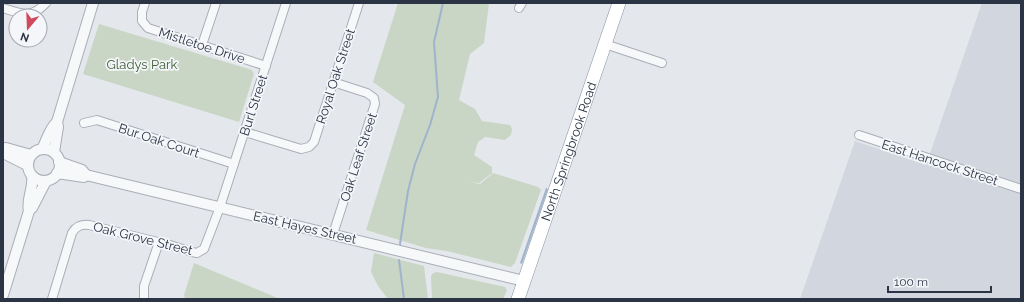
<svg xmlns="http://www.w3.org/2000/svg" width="1024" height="302" font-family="Raleway,sans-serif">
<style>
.built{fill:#d2d6de}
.green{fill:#c9d6c5}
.water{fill:#9fb4cc}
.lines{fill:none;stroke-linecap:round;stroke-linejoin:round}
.stream{stroke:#9fb4cc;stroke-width:2}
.minor-casing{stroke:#a9aeb7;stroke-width:10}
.tertiary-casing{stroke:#a9aeb7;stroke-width:12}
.trunk-casing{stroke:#8b94a3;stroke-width:14}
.minor{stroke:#f7f8fa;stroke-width:8}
.tertiary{stroke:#f7f8fa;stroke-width:10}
.trunk{stroke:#fff;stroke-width:13}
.labels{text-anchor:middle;stroke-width:3.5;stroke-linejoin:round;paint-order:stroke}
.street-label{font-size:13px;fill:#2b3445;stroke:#f4f6f9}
.park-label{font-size:13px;fill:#3f6138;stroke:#f4f6f9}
</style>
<rect width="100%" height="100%" fill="#e4e7ec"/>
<polygon class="built" points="982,3 1021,3 1021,299 800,299 855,141 926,165"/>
<g class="green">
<polygon points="398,3 489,3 484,43 470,54 459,100 475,109 482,121 510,125 512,129 511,135 505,140 485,137 478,142 474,155 492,167 492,173 479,183 469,182 480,184 493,173 538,187 541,190 515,263 511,267 447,251 426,248 452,177 426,248 366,230 405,105 373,82"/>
<polygon points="99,24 252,70 254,74 239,122 83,74"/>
<polygon points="374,253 424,266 428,299 388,299 378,286 371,272"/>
<polygon points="194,263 280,299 185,299 184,295"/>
<polygon points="437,272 505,287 507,290 503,299 432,299 431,276 433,273"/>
</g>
<polygon class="water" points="546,188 548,189 522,264 520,263"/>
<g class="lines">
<g class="stream">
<polyline points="400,244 408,191 415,164 430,125 438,97 434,42 443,3"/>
<polyline points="399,260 404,299"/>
</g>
<g class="minor-casing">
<g id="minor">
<polyline points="145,3 142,12 142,21 148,28 266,66"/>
<path d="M3,8C22,14 31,19 46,3"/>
<polyline points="519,8 522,3"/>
<polyline points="605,44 662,63"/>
<polyline points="202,45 216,3"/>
<polyline points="84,123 97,120 234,164"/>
<polyline points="245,132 301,149 309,147 314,142 359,3"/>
<polyline points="859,135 1021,189"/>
<polyline points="333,234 375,104 374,98 367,93 333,82"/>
<path d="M52,299L72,233C76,226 81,224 89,225L170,245L192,252L197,253L204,249L220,207L286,3"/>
<polyline points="144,299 144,286 159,242"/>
</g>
</g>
<g class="tertiary-casing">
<g id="tertiary">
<circle cx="44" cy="165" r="16"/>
<polyline points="3,149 6,148 31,155"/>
<path d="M42,149C47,140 49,129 57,122"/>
<polyline points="3,152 5,154 27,165"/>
<polyline points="54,152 58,127 57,122 93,3"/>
<polyline points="59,162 82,170 86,175"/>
<polyline points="57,173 84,177 86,175 524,281"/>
<polyline points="32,208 46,181"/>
<path d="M3,295L29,211C26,200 34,188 32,176"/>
</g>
</g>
<g class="trunk-casing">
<g id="trunk">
<path id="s1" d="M518,299L619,3"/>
</g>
</g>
<use href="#minor" class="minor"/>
<use href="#tertiary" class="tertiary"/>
<use href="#trunk" class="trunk"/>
</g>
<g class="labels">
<g class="street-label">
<text transform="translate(202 45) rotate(18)" y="5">Mistletoe Drive</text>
<text transform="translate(335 76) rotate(-72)" y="5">Royal Oak Street</text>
<text transform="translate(253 105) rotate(-72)" y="5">Burl Street</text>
<text transform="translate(159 140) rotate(18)" y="5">Bur Oak Court</text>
<text dy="5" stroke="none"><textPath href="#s1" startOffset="156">North Springbrook Road</textPath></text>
<text transform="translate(358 157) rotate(-72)" y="5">Oak Leaf Street</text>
<text transform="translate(940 162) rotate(18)" y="5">East Hancock Street</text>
<text transform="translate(305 227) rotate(13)" y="5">East Hayes Street</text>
<text transform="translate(143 238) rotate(14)" y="5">Oak Grove Street</text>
</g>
<g class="park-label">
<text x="142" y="69">Gladys Park</text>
</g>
</g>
<rect width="1024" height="302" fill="none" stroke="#2b3445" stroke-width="8"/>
<g transform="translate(28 28) rotate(199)"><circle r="19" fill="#f4f6f9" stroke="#a4a8b1"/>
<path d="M0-3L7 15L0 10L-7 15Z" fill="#d1495b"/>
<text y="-6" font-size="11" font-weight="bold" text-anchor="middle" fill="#2b3445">N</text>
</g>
<path d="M888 286v6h103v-6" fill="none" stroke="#2b3445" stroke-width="2"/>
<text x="894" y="286" font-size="12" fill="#2b3445" stroke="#f4f6f9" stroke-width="3" paint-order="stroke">100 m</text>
</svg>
